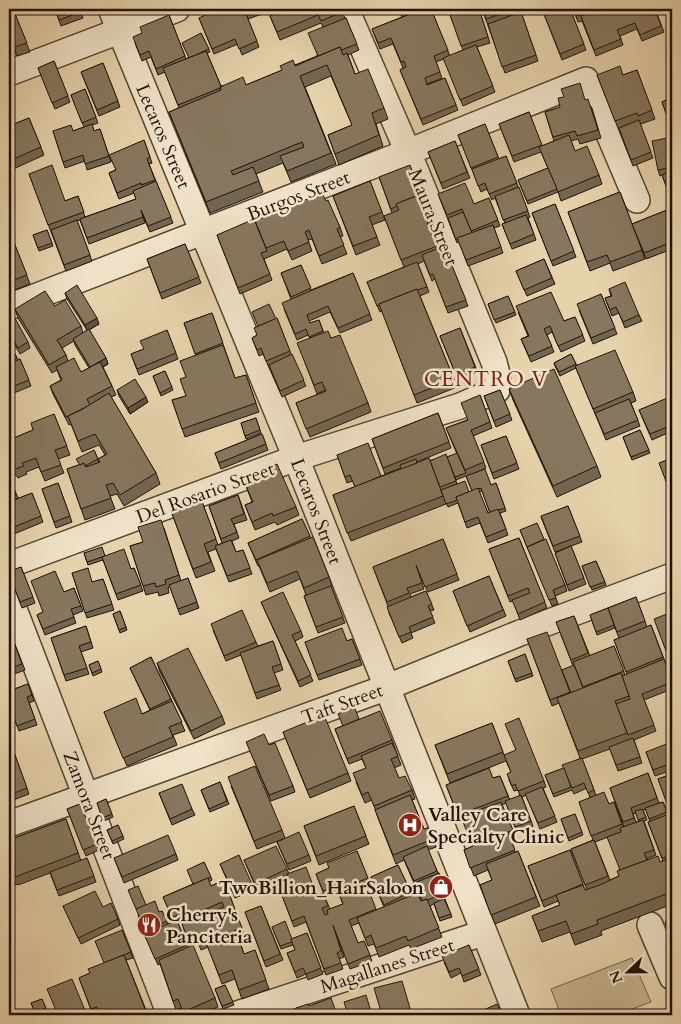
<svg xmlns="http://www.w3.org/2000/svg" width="681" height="1024" font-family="Cardo,serif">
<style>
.green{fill:#c4b290;stroke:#72634e}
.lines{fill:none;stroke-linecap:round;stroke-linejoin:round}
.minor-casing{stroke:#514433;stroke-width:28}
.minor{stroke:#efe2c8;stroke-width:25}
.wall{fill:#736651;stroke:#1f140b;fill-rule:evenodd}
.shaded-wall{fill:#5e5342;stroke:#1f140b}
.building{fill:#86775e;stroke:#1f140b}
.labels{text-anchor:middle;stroke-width:5;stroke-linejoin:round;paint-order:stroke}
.street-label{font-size:19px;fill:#1f140b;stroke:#efe2c8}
.poi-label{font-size:19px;font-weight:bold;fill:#1f140b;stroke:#efe2c8;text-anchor:start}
.quarter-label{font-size:21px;letter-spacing:1px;fill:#7a1f14;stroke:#efe2c8}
</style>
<rect width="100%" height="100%" fill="#e6d2ab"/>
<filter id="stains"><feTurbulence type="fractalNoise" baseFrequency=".004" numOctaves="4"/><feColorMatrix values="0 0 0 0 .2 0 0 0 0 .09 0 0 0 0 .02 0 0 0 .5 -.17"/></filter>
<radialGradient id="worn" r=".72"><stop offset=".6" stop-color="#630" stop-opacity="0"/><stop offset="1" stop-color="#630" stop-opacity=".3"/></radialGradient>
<polygon class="green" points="632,958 651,1002 615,1015 561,1015 551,989"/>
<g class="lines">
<g class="minor-casing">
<g id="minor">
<polyline points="111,9 296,458 517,1015"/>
<polyline points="9,73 177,9"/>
<polyline points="9,307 408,152 586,80 637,200"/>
<polyline points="9,565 296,458 460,406 497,390 498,378 494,362 408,152 346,9"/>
<polyline points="9,596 170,1015"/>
<polyline points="9,824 385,688 520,633 672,576"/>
<polyline points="650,925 672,977"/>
<polyline points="234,1015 483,933"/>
</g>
</g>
<use href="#minor" class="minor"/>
</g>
<g class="wall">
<polygon points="9,9 13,9 30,52 17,56 9,34"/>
<polygon points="55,9 80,9 83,18 61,26"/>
<polygon points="229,9 260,9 262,14 248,19 259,47 242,55 238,44 214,54 199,18 220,12"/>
<polygon points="272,9 341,9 345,18 346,18 359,50 348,55 355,74 384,108 388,119 376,124 383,146 339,165 328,135 352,125 331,76 305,87 336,164 291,182 283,163 256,174 263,192 210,213 169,112 179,108 165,72 158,75 151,57 142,61 135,43 142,33 169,15 186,59 188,58 201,33 210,52 207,53 221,86 246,85 317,56 323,27 321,23 280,40 270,16 274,14"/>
<polygon points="399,9 420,9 421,10 431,9 450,56 463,50 448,9 479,9 490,43 477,47 495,92 463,106 444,59 436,62 442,78 427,84 427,85 445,78 458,110 423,125 400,70 403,68 393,44 380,49 372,29 402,17"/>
<polygon points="482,9 508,9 511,16 521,12 538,61 505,73"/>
<polygon points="542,9 563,12 570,9 586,50 562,60"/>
<polygon points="573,9 591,9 592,12 655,9 664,32 642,41 637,29 620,36 623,45 596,56 582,21 578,22"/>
<polygon points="54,61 70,102 55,109 38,68"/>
<polygon points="103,63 120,107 99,116 81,72"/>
<polygon points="637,70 655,119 641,124 639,122 653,158 633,166 597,75 623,75"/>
<polygon points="85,89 98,123 92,125 94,131 100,129 111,162 87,170 85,161 65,168 53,131 73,131 84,127 71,95"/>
<polygon points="668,99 672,114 667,116 662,102"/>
<polygon points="586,100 592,108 601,138 580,144 578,139 571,141 575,151 599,175 602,184 561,201 558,192 528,204 518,180 548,168 541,152 514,162 499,124 529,112 542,146 554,141 545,112"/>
<polygon points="29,118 44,155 9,171 9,126"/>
<polygon points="485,124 499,159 506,156 530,217 528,218 536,240 512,249 502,224 505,223 495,198 492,200 487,189 481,192 458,135"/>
<polygon points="672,137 672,202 662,175 660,176 658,170"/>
<polygon points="144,140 152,163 149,164 173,223 150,232 143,216 145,223 89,244 80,220 77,221 92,261 66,271 29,174 65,201 78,196 85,217 136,199 134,193 119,199 109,173 115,170"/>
<polygon points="455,141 470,178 443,189 428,152"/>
<polygon points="379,177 422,196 433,224 428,226 438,249 444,246 468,306 448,313 435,279 432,281 424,261 418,264 429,292 420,296 457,387 417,403 382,311 380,312 367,282 404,267 384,216 392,213"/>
<polygon points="370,181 385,220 372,225 380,245 356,255 333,196"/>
<polygon points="620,192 645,259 613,271 610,263 590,271 568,212"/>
<polygon points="438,194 474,204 489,198 500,226 494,228 503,253 468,266 459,242 457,243"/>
<polygon points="326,201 340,227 343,236 340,237 347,254 322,264 312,239 308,240 312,251 292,260 287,249 264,259 272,280 240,294 217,235"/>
<polygon points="555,204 576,257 553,266 532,213"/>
<polygon points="672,208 672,249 646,259 632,224"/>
<polygon points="9,230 30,284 9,292"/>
<polygon points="47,230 53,246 39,251 33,235"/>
<polygon points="185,244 201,283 162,299 147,259"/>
<polygon points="544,259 555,284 527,296 516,271"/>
<polygon points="301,265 311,290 353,273 372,320 340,333 330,312 309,321 310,323 319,320 324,333 331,338 368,403 371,412 310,437 296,403 326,391 325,390 317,394 301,352 310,338 308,335 297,340 284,309 291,299 281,273"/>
<polygon points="609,289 639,315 642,321 625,328 619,313 612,316 605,298 611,296"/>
<path d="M65,293L99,324L89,330L106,358L108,364L103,367L112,386L116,395L111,397L156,473L160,484L124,506L117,494L110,496L115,509L85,520L67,469L79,465L94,450L99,462L98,459L105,455L99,445L82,452L71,424L69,425L53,394L50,386L61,380L57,370L52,373L18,318L15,309L55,306L81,326L83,333L87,330L67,299ZM74,341L75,345L89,368L81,372L68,361L66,355L62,348Z"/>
<polygon points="601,294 617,334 593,344 579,310"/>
<polygon points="508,296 516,315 496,323 488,304"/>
<polygon points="9,312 28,342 30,348 20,354 12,340 9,341"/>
<polygon points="518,312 564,321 575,317 585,341 561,352 552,332 547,335 554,352 531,362 521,339 528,336"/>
<polygon points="212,313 235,378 246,375 259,412 185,437 172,400 186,396 186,377 196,355 184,323"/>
<polygon points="277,318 291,354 306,386 282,397 263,354 259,356 252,338 257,335"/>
<polygon points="460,328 478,373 458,380 440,336"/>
<polygon points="167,330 178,359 139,375 131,354 144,349"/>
<polygon points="10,344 18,360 20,359 31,386 9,395 9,345"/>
<polygon points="571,354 577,366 633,392 636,401 631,403 640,426 606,440 576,368 560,376 555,366 554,363"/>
<polygon points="165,371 173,390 161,396 153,376"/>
<polygon points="509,389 597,466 601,477 557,497 513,400"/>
<polygon points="117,390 148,402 130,414 119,396"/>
<polygon points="500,390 512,420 496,427 484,396"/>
<path d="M480,395L492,428L473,436L486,468L473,474L491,485L496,483L506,511L500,513L508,535L488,543L480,523L467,528L458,503L448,507L445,500L446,504L351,541L333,495L355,487L353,481L347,483L337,455L381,476L401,469V468L385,474L372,439L438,413L451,448L417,462V463L447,457L457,454L446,428L467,420ZM452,469L456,480L466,476L472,491L469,492L457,484ZM482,491L490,513H488L479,492Z"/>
<polygon points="672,398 672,431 652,440 639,410"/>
<polygon points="54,414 70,455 58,459 64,473 45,481 39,467 26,472 27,474 18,478 16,475 9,478 9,440 33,430"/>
<polygon points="256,418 261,433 246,439 241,423"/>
<polygon points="640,430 650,453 632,460 623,437"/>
<polygon points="262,434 268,450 221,469 215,453"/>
<polygon points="506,436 519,469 494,479 481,445"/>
<polygon points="10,479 18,498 9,501 9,480"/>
<polygon points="58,483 72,522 56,528 42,489"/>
<polygon points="246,486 296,507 299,515 277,525 275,522 255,530 245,505 252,502"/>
<polygon points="32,493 43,522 9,536 9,502"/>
<polygon points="238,495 247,520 234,524 239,538 232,541 236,552 243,550 252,574 229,582 216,549 208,552 215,571 196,578 171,511 201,499 218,545 222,543 209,506"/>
<polygon points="568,506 582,542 555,552 541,517"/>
<polygon points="302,519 329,577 332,586 331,586 345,623 318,633 304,596 306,595 300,579 270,592 259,566 258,566 248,543"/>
<polygon points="164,528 181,581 188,578 199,608 180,615 170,587 168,588 169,593 159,596 158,592 146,595 130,546 143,542"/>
<polygon points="520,530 565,585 567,591 555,596 558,604 552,606"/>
<polygon points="519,538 547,608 520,620 513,601 510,602 489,549"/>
<polygon points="443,539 459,580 428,592 418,571 424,589 410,594 411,597 426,591 434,610 430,611 435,623 411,633 413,638 402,643 389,613 388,606 373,567"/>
<polygon points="571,546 586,584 569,591 555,553"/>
<polygon points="84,553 105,556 131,569 134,568 143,591 118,600 103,560 88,565"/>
<polygon points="596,561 606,585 592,590 582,566"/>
<polygon points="21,567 35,603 22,608 9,574"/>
<polygon points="72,573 93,582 103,579 114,610 87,618"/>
<polygon points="489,576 506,616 470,632 453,591"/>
<polygon points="74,588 83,611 73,615 76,623 45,635 37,615 43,612 64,592"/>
<path d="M636,597L647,627L651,625L672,680V689L644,700L656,731L634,740L642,763L618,771L610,749L582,759L596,795L609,804L614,802L623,827H624L610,788L648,773L659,803L663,802L668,814L672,813V911L670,905L601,931L602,935L575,945L570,932L542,942L532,916L560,905L558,901L544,907L528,866L570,850L585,890L587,889L571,849L593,840L579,802L590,798L587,788L574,794L572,790L554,797L545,775L564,768L580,758L559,703L552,706L527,639L562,670L573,666L556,622L574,616L590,656L614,646L625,675L627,674L614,640L619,638L610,615L615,628L597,635L590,615ZM646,809L650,821L648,822L663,861L660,862L646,859L656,855L644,821L647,820L643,810ZM636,813L639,821L636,822L633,814ZM621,832L619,876L610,880L595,842Z"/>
<polygon points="261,602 301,631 303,637 295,641 313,681 300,687"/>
<polygon points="120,611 127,630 120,633 113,614"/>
<polygon points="86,626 93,648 81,652 89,674 66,681 51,638"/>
<polygon points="213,630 256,642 258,646 273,641 283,670 274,673 281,690 257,699 241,655 226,661"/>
<polygon points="9,634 11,634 25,670 9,676"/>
<polygon points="352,639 362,665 319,680 305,642 347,641"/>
<polygon points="525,654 533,676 516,682 508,661"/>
<polygon points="151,657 172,701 185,731 173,735 177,745 127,766 104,712 142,714 150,710 130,668"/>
<polygon points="98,661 102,672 93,676 89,665"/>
<polygon points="157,663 222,716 225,724 194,739 160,672"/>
<polygon points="28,684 34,701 29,703 37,725 19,731 12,712 9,713 9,691"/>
<polygon points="359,719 392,740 401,765 394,768 399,778 412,790 415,799 412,800 424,829 428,828 436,847 428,850 438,873 439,873 447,893 443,894 452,917 440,921 434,904 430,906 442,937 411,949 409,945 379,957 374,944 368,946 359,923 351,926 358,943 364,941 372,961 350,969 335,931 344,957 339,959 343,969 326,975 306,922 294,927 281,893 292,889 287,875 257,890 244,860 287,869 289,874 317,896 323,893 330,909 343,904 338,892 325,897 316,874 329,868 357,851 370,884 349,892 376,910 384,907 371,877 398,865 412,896 416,894 414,883 404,860 396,864 378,818 372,800 365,803 356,782 366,768 362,759 349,764 335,729"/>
<polygon points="492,723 504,755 544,781 546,787 543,788 557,822 540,829 526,795 522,797 533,826 517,832 506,803 502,805 516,839 511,841 515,852 518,851 540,906 495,924 480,885 492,880 488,870 474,876 464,850 473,846 478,816 477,814 460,821 446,785 493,778 500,776 510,800 520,796 518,790 514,791 509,780 511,772 506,761 450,783 435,745"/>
<polygon points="283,732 348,773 351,781 310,798"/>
<polygon points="11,744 29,794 11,801 9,795"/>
<polygon points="269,745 293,786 295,792 271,801 249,748"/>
<polygon points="672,751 672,770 655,776 646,752"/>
<polygon points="672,774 672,809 670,810 658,779"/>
<polygon points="220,782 229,804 210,812 201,790"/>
<polygon points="231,786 282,830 285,838 257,849"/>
<polygon points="159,793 192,809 195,815 172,825"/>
<polygon points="106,799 113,817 104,821 97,803"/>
<polygon points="80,804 99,850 86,856 67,809"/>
<polygon points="354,806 369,844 319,865 304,826"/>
<polygon points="575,814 583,835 569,841 561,819"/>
<polygon points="66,819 81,861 87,858 96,882 59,896 50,873 18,885 18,884 9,887 9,840"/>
<polygon points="118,825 124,839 113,844 107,830"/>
<polygon points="277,842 309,855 311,861 289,870"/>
<polygon points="176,854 178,860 124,883 114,858"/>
<polygon points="204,862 212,880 209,882 211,886 224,880 244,934 238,936 244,954 255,950 269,989 242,999 235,979 222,984 208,947 201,950 198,942 189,945 182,923 184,922 184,920 177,922 188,947 215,998 218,1007 198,1015 184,1015 181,1008 176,1010 160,964 158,965 147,940 144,934 146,934 138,915 146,905 159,912 162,911 168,924 174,922 163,897 193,884"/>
<polygon points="220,864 252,884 254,890 235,898"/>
<polygon points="63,906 103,907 118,919 120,925 81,944"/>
<polygon points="261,906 283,960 266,967 245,912"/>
<polygon points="9,909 13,921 9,923"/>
<polygon points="272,927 292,939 307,933 323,974 308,980 306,974 297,978 287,953 295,950 293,945 281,949"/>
<polygon points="122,930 133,958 126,960 148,1015 93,1015 79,978 90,973 104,963"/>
<polygon points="469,945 481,975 464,982 461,973 451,978 444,962"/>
<polygon points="225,985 234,1005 223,1009 215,989"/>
<polygon points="42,999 47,1011 36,1015 31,1003"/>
</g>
<g class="shaded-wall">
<polygon points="97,318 99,324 87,331 85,325"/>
<polygon points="106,358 108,364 92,373 90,367"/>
<polygon points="146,397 148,402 130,414 128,408"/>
</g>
<g class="building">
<polygon points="9,9 13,9 27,43 14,47 9,32"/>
<polygon points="55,9 80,9 81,12 59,20"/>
<polygon points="218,9 220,12 229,9 258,9 246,14 257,41 239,49 235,39 212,49 199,18"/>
<polygon points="272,9 341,9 342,12 321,21 318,15 277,32 270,16 275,14"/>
<polygon points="399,9 410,9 401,12"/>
<polygon points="423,9 431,9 448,50 434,56 440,72 425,78 427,85 445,78 456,105 421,119 400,70 406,67 404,61 401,62 391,38 378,43 372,29"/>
<polygon points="448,9 479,9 488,37 461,46"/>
<polygon points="482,9 508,9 509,11 486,19"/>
<polygon points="542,9 562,9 563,12 570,9 584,44 560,54"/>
<polygon points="573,9 591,9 592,10 576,16"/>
<polygon points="599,9 655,9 661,26 640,35 635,23 617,30 621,39 594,50 581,16"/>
<polygon points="521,12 536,55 502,67 488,24"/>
<polygon points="169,15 185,56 156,69 149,51 140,55 133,37 142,33 140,27"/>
<polygon points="346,18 357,44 341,50 340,47 318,56 308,33"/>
<polygon points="201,33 209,49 189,58 182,43"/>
<polygon points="476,45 493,86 460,100 443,58"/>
<polygon points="340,47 343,55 347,53 355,74 368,69 384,108 372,113 379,135 335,154 328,135 352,125 327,65 300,76 331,153 287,171 280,156 304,147 302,142 231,171 233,175 253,167 259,181 206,202 169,112 221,90 220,87 243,77 246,85 282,70 280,66 293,60 295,66"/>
<polygon points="206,51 221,86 220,87 220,88 178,105 163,68"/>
<polygon points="54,61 68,96 52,103 38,68"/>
<polygon points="103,63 118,101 97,110 81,72"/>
<polygon points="620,66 623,75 637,70 652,110 638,116 637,113 615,121 597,75"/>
<polygon points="580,83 585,100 588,99 598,130 577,136 575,131 553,137 545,112 560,107 558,98 564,97 561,89"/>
<polygon points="85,89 96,117 82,123 71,95"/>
<polygon points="668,99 672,111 666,113 662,102"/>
<polygon points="529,112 542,145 512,156 499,124"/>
<polygon points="29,118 41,147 9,161 9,126"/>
<polygon points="639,120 651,152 631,160 619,128"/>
<polygon points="92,124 94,131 100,129 109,156 85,164 83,155 63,162 53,131 71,125 73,131"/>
<polygon points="485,124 498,157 471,168 458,135"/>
<polygon points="569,135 575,151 587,146 599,175 558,192 539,147"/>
<polygon points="672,137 672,167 658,170 652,141"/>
<polygon points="144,140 150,157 147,159 155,180 141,185 141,183 117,193 109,173 116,170 109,155"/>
<polygon points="455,141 467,172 441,183 428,152"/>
<polygon points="506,156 517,183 489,194 485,183 478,186 472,169"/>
<polygon points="52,165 65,201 78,196 84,212 48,225 29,174"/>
<polygon points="410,165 422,196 421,194 396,204 397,206 391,209 379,177"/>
<polygon points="548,168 557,189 527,201 518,180"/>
<polygon points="672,171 672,201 662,175"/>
<polygon points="156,181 171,217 148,226 141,210 143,217 87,238 80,219 136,199 133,191"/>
<polygon points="370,181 382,212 369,217 377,237 353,246 333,196"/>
<polygon points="465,183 474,204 489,198 498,220 471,231 462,209 447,215 438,194"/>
<polygon points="519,187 528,211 503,220 495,196"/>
<polygon points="620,192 642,250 610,262 607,255 587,262 568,212"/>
<polygon points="322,193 326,201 328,200 340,227 337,229 344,245 319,256 309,230 305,232 309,242 288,251 284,241 266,248 255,221"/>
<polygon points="421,194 430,215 425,217 437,246 401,260 384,216 399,210 396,204"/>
<polygon points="555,204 574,251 551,261 532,213"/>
<polygon points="672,208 672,242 644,253 632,224"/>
<polygon points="463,212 472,233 457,238 458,239 456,240 448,218"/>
<polygon points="526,215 534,234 510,244 502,224"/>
<polygon points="254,219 267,251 261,253 270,274 238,288 217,235"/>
<polygon points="77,220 90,255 64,265 51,230"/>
<polygon points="493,225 501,247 466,260 457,238"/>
<polygon points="9,230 27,275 9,282"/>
<polygon points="47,230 52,243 38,248 33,235"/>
<polygon points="185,244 199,277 160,293 147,259"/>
<polygon points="444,246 466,300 446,307 433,274 430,275 422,255"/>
<polygon points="544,259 552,278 524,290 516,271"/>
<polygon points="417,262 427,287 417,290 417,289 379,304 380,305 377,306 367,282"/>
<polygon points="301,265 311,288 291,297 281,273"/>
<polygon points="353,273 370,314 338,328 328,306 307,315 310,323 319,320 323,331 309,337 306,329 295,334 282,303"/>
<polygon points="625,282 639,315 623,322 616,307 610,310 605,298 612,296 609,289"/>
<polygon points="77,285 97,318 85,325 65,293"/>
<polygon points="417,289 454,379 414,395 379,304"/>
<polygon points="45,291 55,306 65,300 81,326 57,340 66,355 49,365 15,309"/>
<polygon points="551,292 564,321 575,317 583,335 558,346 550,326 544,329 552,346 529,356 521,339 529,336 516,306"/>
<polygon points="601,294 615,328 591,338 577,304"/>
<polygon points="508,296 515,312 494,320 488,304"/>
<polygon points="269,304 276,319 258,326 252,312"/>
<polygon points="11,311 28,342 18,348 10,334 9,334 9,312"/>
<polygon points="212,313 223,343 195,354 184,323"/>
<polygon points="277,318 290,351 266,361 261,348 257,350 252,338 257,335 254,328"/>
<polygon points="460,328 475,367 456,375 440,336"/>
<polygon points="89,329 106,358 90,367 73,339"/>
<polygon points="167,330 176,353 137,369 131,354 144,349 140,341"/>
<polygon points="328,331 331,338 340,335 368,403 306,429 296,403 326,391 322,382 314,385 297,343"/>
<polygon points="10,344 17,358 9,362 9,345"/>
<polygon points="223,345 235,378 246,375 256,403 182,429 172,400 186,396 180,379 186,377 180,361"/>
<polygon points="615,350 633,392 593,409 575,366"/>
<polygon points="292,354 304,380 280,391 269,365"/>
<polygon points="571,354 576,364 559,372 554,363"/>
<polygon points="74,358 81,372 100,362 112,386 87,399 90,405 66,417 50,386 62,380 56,367"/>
<polygon points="20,359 29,380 9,388 9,364"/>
<polygon points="554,369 597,466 553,486 509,389"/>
<polygon points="165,371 172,387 160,393 153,376"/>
<polygon points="135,379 146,397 128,408 117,390"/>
<polygon points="500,390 510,414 494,421 484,396"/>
<polygon points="109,393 156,473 120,495 113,483 106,485 111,498 81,509 67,469 84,463 86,467 100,462 98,459 107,454 95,434 78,441 68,416 81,410"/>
<polygon points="480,395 490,422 471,430 484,462 465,470 446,428 468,420 461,403"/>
<polygon points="672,396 672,425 650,434 639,410"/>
<polygon points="629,399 638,420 604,434 595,413"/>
<polygon points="438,413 449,442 383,468 372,439"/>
<polygon points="54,414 67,446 55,450 61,465 41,472 36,458 22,463 24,466 15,469 13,466 9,468 9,440 33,430 31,423"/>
<polygon points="256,418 260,430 245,436 241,423"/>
<polygon points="640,430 649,450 631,457 623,437"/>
<polygon points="262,434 266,444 219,463 215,453"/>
<polygon points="506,436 517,463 492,473 481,445"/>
<polygon points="368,443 381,476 355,487 350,475 345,477 337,455"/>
<polygon points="94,450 98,459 85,466 84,463 80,465 76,459"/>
<polygon points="457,453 466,473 455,477 447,457"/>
<polygon points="446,454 456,481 440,487 430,461"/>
<polygon points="429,458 443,496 347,533 333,495"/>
<polygon points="672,458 672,497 659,463"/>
<polygon points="416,459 417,463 401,469 400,465"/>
<polygon points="277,464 296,507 273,516 272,513 252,522 245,505 253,502 246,486 256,481 254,475"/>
<polygon points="485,469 491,485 496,483 505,508 490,513 481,488 472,491 466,476"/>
<polygon points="10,479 16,495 9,498 9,480"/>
<polygon points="465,481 469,492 456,497 457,500 446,504 441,490"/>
<polygon points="58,483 70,516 54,522 42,489"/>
<polygon points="478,488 488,513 498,509 506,529 486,537 478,517 465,522 456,497"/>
<polygon points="32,493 41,516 9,529 9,502"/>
<polygon points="238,495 244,514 231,519 237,532 221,539 209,506"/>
<polygon points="201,499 216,539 204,544 211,562 193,569 171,511"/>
<polygon points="568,506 580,536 553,546 541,516"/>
<polygon points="302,519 310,536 256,560 248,543"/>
<polygon points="161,520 179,575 165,580 166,584 156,587 155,583 143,586 130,546 143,542 138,527"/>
<polygon points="537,523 544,539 527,547 520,530"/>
<polygon points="313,537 329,577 304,588 297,571 267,583 257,560"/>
<polygon points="519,538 545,602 518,614 512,600 530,593 528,588 508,596 489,549"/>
<polygon points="443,539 457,574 425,587 416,565 422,583 407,588 409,593 387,602 373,567"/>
<polygon points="546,539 565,585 553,590 556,598 549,600 527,547"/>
<polygon points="231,540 236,552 243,550 250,568 227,576 215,546"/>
<polygon points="571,546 584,578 567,585 555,553"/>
<polygon points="102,547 105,556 87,562 84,553"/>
<polygon points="124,549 131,569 134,568 141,585 116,594 102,557"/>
<polygon points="596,561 605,582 590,587 582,566"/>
<polygon points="21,567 33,597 20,602 9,574 9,571"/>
<polygon points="88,568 92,582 103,579 112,604 85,613 72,573"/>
<polygon points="55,571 64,592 74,588 81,606 71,609 74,617 43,629 37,615 43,612 31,581"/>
<polygon points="489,576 503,610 467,626 453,591"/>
<polygon points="188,578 197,602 178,609 169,585"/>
<polygon points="331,586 343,617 316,627 304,596"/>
<polygon points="426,591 432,604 428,606 433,617 409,627 411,632 399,637 387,607"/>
<polygon points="283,592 301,631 292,635 311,675 298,681 261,602"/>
<polygon points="636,597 645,621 617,632 608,608"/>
<polygon points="608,608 614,625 596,632 590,615"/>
<polygon points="242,610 256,642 224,656 211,624"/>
<polygon points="120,611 126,627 119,630 113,614"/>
<polygon points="672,612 672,667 654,619"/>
<polygon points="574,616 588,653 571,660 556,622"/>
<polygon points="651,625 663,657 626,672 614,640"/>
<polygon points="86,626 91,642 79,646 87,668 64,675 51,638"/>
<polygon points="342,628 347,641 352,639 360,659 317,675 305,642"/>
<polygon points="547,632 570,692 550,700 527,639"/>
<polygon points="9,634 11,634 22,664 9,669"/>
<polygon points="273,641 281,664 272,667 279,685 255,693 240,653"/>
<polygon points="614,646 624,671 583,687 573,662"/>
<polygon points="188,648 222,716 191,731 157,663"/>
<polygon points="525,654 532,673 515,679 508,661"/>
<polygon points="151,657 171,699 150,709 130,668"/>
<polygon points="664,659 672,680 672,682 642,694 654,725 628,735 616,704 630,699 622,676"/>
<polygon points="98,661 101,669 92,673 89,665"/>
<polygon points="574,665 583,688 571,693 562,670"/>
<polygon points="621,673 629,696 615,701 627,733 578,751 557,698"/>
<polygon points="28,684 32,695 27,697 35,719 17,726 10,706 9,707 9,691"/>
<polygon points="136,698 142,714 172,701 182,722 169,727 173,737 123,758 104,712"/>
<polygon points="672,699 672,706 671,707 668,700"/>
<polygon points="354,706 359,719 343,726 338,714"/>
<polygon points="380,711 392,740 347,759 335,729"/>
<polygon points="324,715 348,773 307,790 283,732"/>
<polygon points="519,718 544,781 518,791 515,784 512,786 507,774 511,772 504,755 516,750 505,724"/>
<polygon points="492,723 503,752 447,774 435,745"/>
<polygon points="264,734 269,745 275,743 293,786 269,795 246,742"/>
<polygon points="633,738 640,757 616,765 609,747"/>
<polygon points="392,743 398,756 391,759 399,778 405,776 412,790 374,806 368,792 362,795 353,773 366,768 361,756"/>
<polygon points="669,743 672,752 672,763 653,770 646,752"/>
<polygon points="9,744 11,744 27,788 9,795"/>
<polygon points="582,758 594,790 588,793 584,783 572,788 562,765"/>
<polygon points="255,766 282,830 254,841 228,777"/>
<polygon points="489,768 493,778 500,776 508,796 458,815 446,785"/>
<polygon points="564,768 571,787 553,794 545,775"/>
<polygon points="648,773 657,798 631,808 634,818 623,822 610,788"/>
<polygon points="672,774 672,802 667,804 658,779"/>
<polygon points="220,782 227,801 209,809 201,790"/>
<polygon points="182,784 192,809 170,819 159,793"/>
<polygon points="542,787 555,816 538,823 525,794"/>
<polygon points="604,792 609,804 614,802 622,824 591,836 579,802"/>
<polygon points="410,795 424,829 428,828 433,839 393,855 375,810"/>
<polygon points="521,795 531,821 515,827 505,801"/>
<polygon points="106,799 112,814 102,818 97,803"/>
<polygon points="501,802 513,830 508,832 515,850 470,868 464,850 473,846 463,822 478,816 476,811"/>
<polygon points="663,802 667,812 649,819 645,808"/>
<polygon points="80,804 97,844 83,850 67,809"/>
<polygon points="354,806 366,836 316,856 304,826"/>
<polygon points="642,809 646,817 638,820 635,811"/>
<polygon points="672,813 672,855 662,858 648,822"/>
<polygon points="575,814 582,832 568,838 561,819"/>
<polygon points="66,819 78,853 15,877 15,875 9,877 9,840"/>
<polygon points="643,820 654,850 644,853 647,860 620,870 607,837 621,832 620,828"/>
<polygon points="118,825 123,836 112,841 107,830"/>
<polygon points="299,832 309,855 287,864 277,842"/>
<polygon points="168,835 176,854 122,877 114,858"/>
<polygon points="594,840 608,876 585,885 571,849"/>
<polygon points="276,846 287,869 255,884 244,860"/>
<polygon points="427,846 437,871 414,881 403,857"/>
<polygon points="570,850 583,884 542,901 528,866"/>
<polygon points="357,851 368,878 338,890 336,886 323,891 316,874 329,868 327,863"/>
<polygon points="518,851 536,897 491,915 480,885 492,880 486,864"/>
<polygon points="239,855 252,884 233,892 220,864"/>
<polygon points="658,856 660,862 672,857 672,911 666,894 597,920 598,924 571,934 566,921 538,931 532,916 560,905 556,895 583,885 585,890 600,885 619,876 617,871"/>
<polygon points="87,858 94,876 57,890 50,872"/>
<polygon points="204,862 211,877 193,884 187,870"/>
<polygon points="398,865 411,892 384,905 371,877"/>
<polygon points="306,867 317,896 323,893 328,906 322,908 325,915 328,914 327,910 343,904 339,893 348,890 349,893 367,886 376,909 349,920 358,943 364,941 370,955 348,964 333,925 341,951 337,953 341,963 324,969 304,916 292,921 281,893 293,889 287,874"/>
<polygon points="439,873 445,887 440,889 442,894 428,900 427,899 422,901 420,895 419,896 417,893 416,894 412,884"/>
<polygon points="208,878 211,886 224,880 242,928 198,944 196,936 187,939 182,923 224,907 222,902 183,919 181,914 172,917 163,897"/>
<polygon points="138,886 146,905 136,909 128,890"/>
<polygon points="95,891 103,907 111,903 118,919 78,938 63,906"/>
<polygon points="417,893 421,901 427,899 439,928 408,941 406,936 376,948 371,935 365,938 357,918"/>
<polygon points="444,899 451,914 439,918 434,903"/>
<polygon points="155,901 159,912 162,911 167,921 145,930 136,909"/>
<polygon points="261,906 280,954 264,961 245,912"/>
<polygon points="9,909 11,915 9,916"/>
<polygon points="672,919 672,942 665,922"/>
<polygon points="177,920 187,945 155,959 144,934"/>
<polygon points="285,921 292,939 291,939 292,942 280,946 272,927"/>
<polygon points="122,930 131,952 104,963 95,941"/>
<polygon points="236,932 244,954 255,950 266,980 239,990 232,970 219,975 206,943"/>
<polygon points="307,933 321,968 306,974 303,968 295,972 287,953 295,950 291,939"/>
<polygon points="193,945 215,998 183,1012 178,999 173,1001 159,960"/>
<polygon points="469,945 479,969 462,976 459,968 449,972 442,956"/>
<polygon points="124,955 145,1009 128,1015 100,1015 97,1007 91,1009 79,978 90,973 88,969"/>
<polygon points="72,979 87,1015 58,1015 47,989"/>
<polygon points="402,981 412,1015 382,1015 374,988"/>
<polygon points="225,985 233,1002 222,1006 215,989"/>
<polygon points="366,995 372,1015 348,1015 344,1002"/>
<polygon points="331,998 337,1015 298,1015 296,1008 308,1004 309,1006"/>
<polygon points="42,999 46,1008 35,1012 31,1003"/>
<polygon points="497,1004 502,1015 479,1015 477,1013"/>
<polygon points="270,1010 272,1015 257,1015"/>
</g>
<defs>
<g id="hospital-disc" transform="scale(1.25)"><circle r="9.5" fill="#8f2418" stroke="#efe2c8"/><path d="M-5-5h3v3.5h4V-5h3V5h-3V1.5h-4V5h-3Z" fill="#fff"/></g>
<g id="shop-disc" transform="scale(1.25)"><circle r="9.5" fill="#8f2418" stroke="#efe2c8"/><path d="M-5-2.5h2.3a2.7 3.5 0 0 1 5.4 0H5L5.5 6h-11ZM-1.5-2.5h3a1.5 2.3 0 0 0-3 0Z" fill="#fff"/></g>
<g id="restaurant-disc" transform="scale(1.25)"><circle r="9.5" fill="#8f2418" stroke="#efe2c8"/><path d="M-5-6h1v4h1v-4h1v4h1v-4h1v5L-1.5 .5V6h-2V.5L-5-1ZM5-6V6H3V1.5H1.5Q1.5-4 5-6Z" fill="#fff"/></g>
</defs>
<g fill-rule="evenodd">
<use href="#hospital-disc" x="410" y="825"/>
<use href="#shop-disc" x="441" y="887"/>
<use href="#restaurant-disc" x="149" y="925"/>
</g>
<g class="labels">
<g class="street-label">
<text transform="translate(164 136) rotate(67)" y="7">Lecaros Street</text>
<text transform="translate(298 195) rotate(-21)" y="7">Burgos Street</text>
<text transform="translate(434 217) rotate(68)" y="7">Maura Street</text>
<text transform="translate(205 492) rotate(-20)" y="7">Del Rosario Street</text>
<text transform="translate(317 511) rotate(69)" y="7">Lecaros Street</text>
<text transform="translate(342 703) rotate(-20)" y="7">Taft Street</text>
<text transform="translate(90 805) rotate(69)" y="7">Zamora Street</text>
<text transform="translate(387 965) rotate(-18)" y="7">Magallanes Street</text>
</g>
<g class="poi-label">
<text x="428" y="821">Valley Care<tspan x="428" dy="22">Specialty Clinic</tspan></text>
<text x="424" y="894" text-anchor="end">TwoBillion_HairSaloon</text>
<text x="166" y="921">Cherry's<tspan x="166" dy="22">Panciteria</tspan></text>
</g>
<g class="quarter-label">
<text x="486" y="386">CENTRO V</text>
</g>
</g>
<rect width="681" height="1024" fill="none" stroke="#e6d2ab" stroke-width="30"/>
<rect x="10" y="10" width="661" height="1004" fill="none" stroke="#1f140b" stroke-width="2.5"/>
<rect x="15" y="15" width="651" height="994" fill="none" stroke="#1f140b"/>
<g transform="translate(628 972) rotate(248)" stroke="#efe2c8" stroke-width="4" paint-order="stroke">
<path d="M0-4L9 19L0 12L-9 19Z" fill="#1f140b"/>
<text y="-8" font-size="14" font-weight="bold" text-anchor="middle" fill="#1f140b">N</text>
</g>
<rect width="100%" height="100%" filter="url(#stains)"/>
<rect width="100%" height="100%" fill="url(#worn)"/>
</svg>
